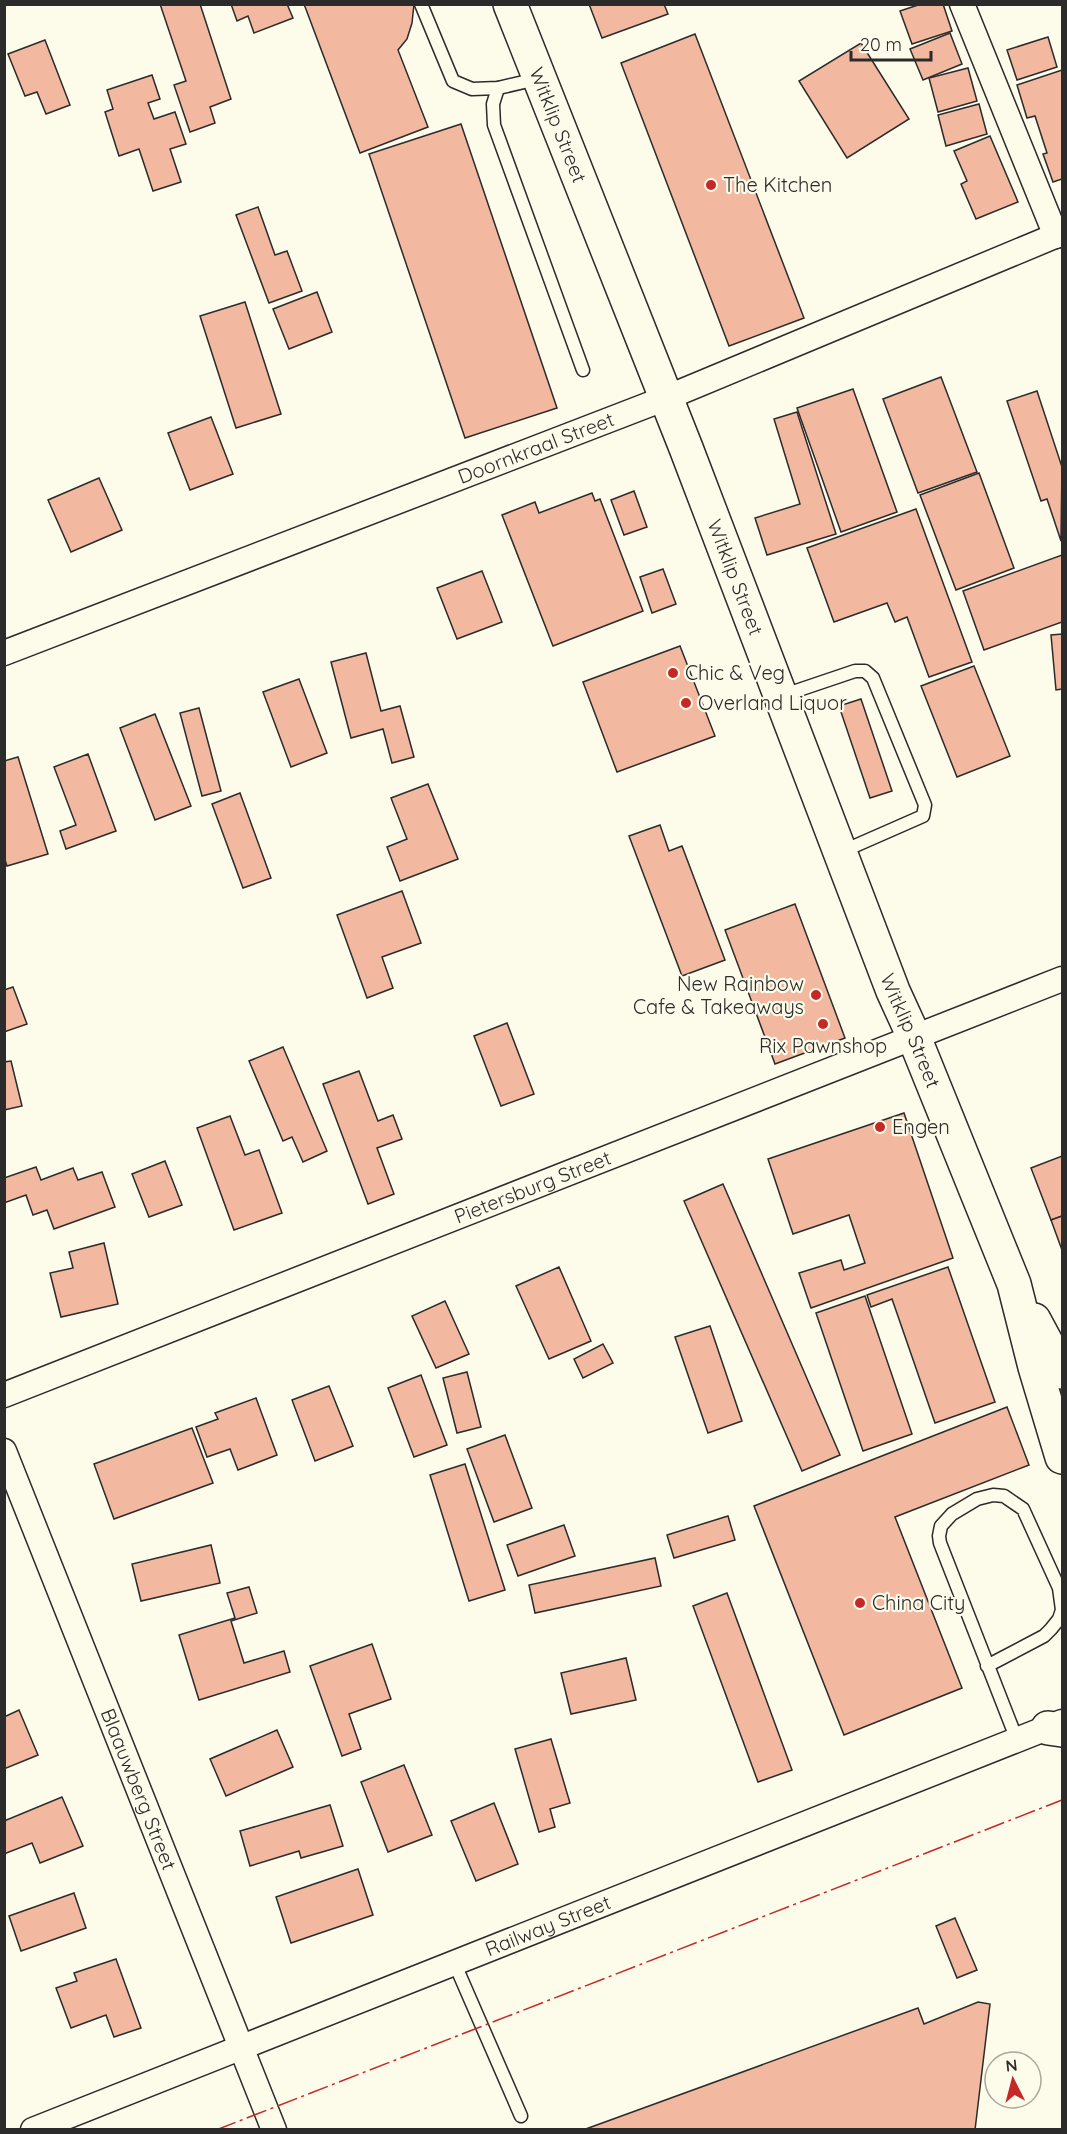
<svg xmlns="http://www.w3.org/2000/svg" width="1067" height="2134" font-family="Quicksand,sans-serif">
<style>
.building{fill:#f2b8a0;stroke:#2b2b2b;stroke-width:1.5}
.lines{fill:none;stroke-linecap:round;stroke-linejoin:round}
.lane-casing{stroke:#2b2b2b;stroke-width:15}
.street-casing{stroke:#2b2b2b;stroke-width:27}
.secondary-casing{stroke:#2b2b2b;stroke-width:36}
.lane{stroke:#fdfbea;stroke-width:12}
.street{stroke:#fdfbea;stroke-width:24}
.secondary{stroke:#fdfbea;stroke-width:33}
.power{stroke:#c62828;stroke-width:1.5;stroke-dasharray:21 4.5 3 4.5;stroke-linecap:butt}
.poi-dot{fill:#c62828;stroke:#fdfbea;stroke-width:2}
.labels{text-anchor:middle;stroke-width:4.5;stroke-linejoin:round;paint-order:stroke}
.street-label{font-size:20px;fill:#2b2b2b;stroke:#fdfbea}
.poi-label{font-size:20px;fill:#2b2b2b;stroke:#fdfbea;text-anchor:start}
</style>
<rect width="100%" height="100%" fill="#fdfbea"/>
<g class="building">
<polygon points="160,4 200,4 231,99 210,107 215,123 190,132 174,85 186,81"/>
<polygon points="231,4 287,4 293,18 254,33 248,16 237,21"/>
<polygon points="304,4 414,4 412,23 407,39 398,50 428,127 360,153"/>
<polygon points="589,4 664,4 668,14 602,38"/>
<polygon points="921,4 943,4 952,31 912,44 900,11"/>
<polygon points="950,33 962,64 923,80 910,49"/>
<polygon points="695,34 804,318 729,346 621,63"/>
<polygon points="1048,37 1057,67 1017,80 1007,50"/>
<polygon points="45,40 70,105 46,114 37,92 25,96 8,54"/>
<polygon points="861,43 909,119 847,158 799,81"/>
<polygon points="968,68 977,101 938,112 929,78"/>
<polygon points="1062,70 1062,179 1053,182 1043,154 1047,153 1035,116 1027,118 1017,85"/>
<polygon points="152,75 160,99 148,103 154,119 175,112 186,144 170,149 181,182 153,191 139,149 119,156 105,112 113,109 107,90"/>
<polygon points="979,104 987,134 946,146 938,115"/>
<polygon points="461,124 557,408 465,438 369,154"/>
<polygon points="990,136 1018,202 976,219 961,184 967,181 954,151"/>
<polygon points="258,207 275,255 287,251 302,291 269,303 236,215"/>
<polygon points="317,292 332,332 289,349 273,309"/>
<polygon points="245,302 281,414 236,428 200,316"/>
<polygon points="941,377 977,472 918,493 883,399"/>
<polygon points="853,389 897,512 841,532 797,408"/>
<polygon points="1037,391 1062,467 1061,541 1047,499 1041,501 1007,401"/>
<polygon points="797,412 836,534 767,555 755,518 800,504 774,419"/>
<polygon points="211,417 233,474 190,490 168,433"/>
<polygon points="979,473 1014,568 956,590 920,495"/>
<polygon points="99,478 122,530 71,552 48,500"/>
<polygon points="634,491 647,527 624,535 611,500"/>
<polygon points="592,493 595,501 600,499 643,611 553,646 502,515 535,502 539,513"/>
<polygon points="916,509 972,662 929,677 907,617 895,622 887,603 834,622 807,548"/>
<polygon points="1062,555 1062,622 984,650 963,591"/>
<polygon points="663,569 676,604 652,613 640,577"/>
<polygon points="482,571 502,622 457,639 437,588"/>
<polygon points="1062,634 1062,689 1056,690 1051,635"/>
<polygon points="680,646 715,736 617,772 583,682"/>
<polygon points="366,653 381,711 400,706 414,757 392,763 383,729 351,738 331,662"/>
<polygon points="974,666 1010,756 957,777 921,686"/>
<polygon points="299,679 327,753 291,767 263,692"/>
<polygon points="861,699 892,791 870,798 839,706"/>
<polygon points="199,708 221,791 202,796 180,713"/>
<polygon points="155,714 191,806 155,820 120,728"/>
<polygon points="88,754 116,831 66,849 60,831 76,825 54,767"/>
<polygon points="18,757 48,854 7,866 4,857 4,761"/>
<polygon points="428,784 458,859 400,881 387,847 407,839 391,798"/>
<polygon points="240,793 271,878 243,888 212,804"/>
<polygon points="660,825 669,851 682,846 725,960 682,976 629,836"/>
<polygon points="402,891 421,943 382,957 393,988 367,998 337,915"/>
<polygon points="795,904 845,1038 775,1064 725,930"/>
<polygon points="13,987 27,1024 4,1032 4,990"/>
<polygon points="507,1023 534,1094 501,1106 474,1036"/>
<polygon points="283,1047 327,1151 303,1162 292,1137 283,1141 249,1061"/>
<polygon points="11,1061 22,1106 4,1110 4,1062"/>
<polygon points="359,1071 378,1121 393,1115 402,1139 377,1148 394,1194 368,1204 323,1084"/>
<polygon points="904,1113 953,1258 811,1308 799,1273 841,1260 844,1270 865,1263 849,1215 793,1234 768,1159"/>
<polygon points="230,1116 245,1155 259,1150 282,1213 234,1230 197,1128"/>
<polygon points="1062,1156 1062,1216 1051,1220 1031,1168"/>
<polygon points="165,1161 182,1205 149,1217 132,1174"/>
<polygon points="36,1167 41,1180 73,1168 78,1180 102,1172 115,1207 54,1229 47,1210 33,1215 26,1195 4,1203 4,1178"/>
<polygon points="723,1184 840,1455 802,1471 684,1201"/>
<polygon points="1062,1216 1062,1250 1051,1220"/>
<polygon points="104,1243 118,1304 61,1317 50,1273 73,1268 69,1252"/>
<polygon points="559,1267 591,1341 549,1359 516,1286"/>
<polygon points="948,1267 995,1402 935,1423 892,1299 871,1307 867,1295"/>
<polygon points="865,1296 912,1434 863,1451 816,1313"/>
<polygon points="445,1301 469,1354 436,1368 412,1316"/>
<polygon points="710,1326 742,1421 708,1433 675,1337"/>
<polygon points="603,1344 613,1363 583,1378 574,1359"/>
<polygon points="467,1372 481,1427 457,1433 443,1378"/>
<polygon points="421,1375 447,1445 414,1457 388,1388"/>
<polygon points="329,1386 353,1446 315,1461 292,1400"/>
<polygon points="256,1398 277,1455 238,1470 230,1449 207,1457 196,1427 218,1419 215,1413"/>
<polygon points="1007,1407 1029,1465 895,1517 962,1688 844,1735 754,1506"/>
<polygon points="192,1428 213,1483 114,1519 94,1464"/>
<polygon points="505,1435 532,1508 494,1522 467,1449"/>
<polygon points="465,1464 505,1590 469,1601 430,1475"/>
<polygon points="728,1516 735,1540 674,1558 667,1535"/>
<polygon points="564,1525 575,1556 518,1576 507,1545"/>
<polygon points="211,1545 220,1583 141,1601 132,1564"/>
<polygon points="655,1558 661,1586 535,1613 529,1585"/>
<polygon points="249,1587 257,1613 231,1621 244,1663 284,1651 290,1672 199,1700 179,1635 235,1618 227,1593"/>
<polygon points="727,1593 792,1770 758,1782 693,1606"/>
<polygon points="372,1644 391,1699 349,1714 361,1749 342,1756 310,1666"/>
<polygon points="626,1658 636,1700 571,1714 561,1673"/>
<polygon points="19,1710 38,1755 4,1769 4,1717"/>
<polygon points="277,1730 293,1767 226,1796 210,1759"/>
<polygon points="551,1739 570,1803 550,1809 555,1827 539,1832 515,1749"/>
<polygon points="404,1765 432,1835 388,1852 361,1782"/>
<polygon points="62,1797 83,1846 40,1863 32,1843 4,1854 4,1821"/>
<polygon points="494,1803 518,1864 476,1881 451,1821"/>
<polygon points="330,1805 343,1846 301,1858 299,1851 250,1866 240,1831"/>
<polygon points="358,1869 373,1915 291,1943 276,1897"/>
<polygon points="74,1893 86,1928 21,1951 9,1916"/>
<polygon points="955,1918 977,1970 957,1978 936,1926"/>
<polygon points="116,1959 141,2028 114,2037 106,2015 71,2028 56,1988 77,1981 74,1973"/>
<polygon points="978,2002 990,2004 975,2130 583,2130 918,2008 924,2024"/>
</g>
<g class="lines">
<g class="lane-casing">
<g id="lane">
<polyline points="421,4 453,81 472,89 498,88 537,79"/>
<polyline points="498,88 493,104 494,125 583,370"/>
<polyline points="781,696 855,671 865,671 873,678 925,805 923,816 841,852"/>
<polyline points="987,1666 1044,1636 1051,1629 1059,1619 1062,1610 1059,1588 1023,1509 1004,1496 993,1495 977,1499 952,1514 941,1526 939,1536 940,1543 1017,1740"/>
<polyline points="454,1962 521,2116"/>
</g>
</g>
<g class="street-casing">
<g id="street">
<polyline points="962,4 1056,236"/>
<path id="s1" d="M4,653L666,398L1062,233"/>
<path id="s2" d="M4,1395L1062,979"/>
<path id="s3" d="M4,1451L274,2130"/>
<path id="s4" d="M33,2130L1062,1722"/>
</g>
</g>
<g class="secondary-casing">
<g id="secondary">
<path id="s5" d="M510,4L686,448L893,991L914,1037L1014,1284L1035,1367L1062,1457"/>
<polyline points="1034,1320 1062,1372"/>
<polyline points="1048,1728 1062,1730"/>
</g>
</g>
<use href="#lane" class="lane"/>
<use href="#street" class="street"/>
<use href="#secondary" class="secondary"/>
<polyline class="power" points="216,2130 1062,1800"/>
</g>
<g class="poi-dot">
<circle cx="711" cy="185" r="6"/>
<circle cx="673" cy="673" r="6"/>
<circle cx="686" cy="703" r="6"/>
<circle cx="816" cy="995" r="6"/>
<circle cx="823" cy="1024" r="6"/>
<circle cx="880" cy="1127" r="6"/>
<circle cx="860" cy="1603" r="6"/>
</g>
<g class="labels">
<g class="street-label">
<text dy="7" stroke="none"><textPath href="#s5" startOffset="130">Witklip Street</textPath></text>
<text dy="7" stroke="none"><textPath href="#s1" startOffset="570">Doornkraal Street</textPath></text>
<text dy="7" stroke="none"><textPath href="#s5" startOffset="616">Witklip Street</textPath></text>
<text dy="7" stroke="none"><textPath href="#s5" startOffset="1102">Witklip Street</textPath></text>
<text dy="7" stroke="none"><textPath href="#s2" startOffset="568">Pietersburg Street</textPath></text>
<text dy="7" stroke="none"><textPath href="#s3" startOffset="364">Blaauwberg Street</textPath></text>
<text dy="7" stroke="none"><textPath href="#s4" startOffset="554">Railway Street</textPath></text>
</g>
<g class="poi-label">
<text x="723" y="192">The Kitchen</text>
<text x="685" y="680">Chic &amp; Veg</text>
<text x="698" y="710">Overland Liquor</text>
<text x="804" y="991" text-anchor="end">New Rainbow<tspan x="804" dy="23">Cafe &amp; Takeaways</tspan></text>
<text x="823" y="1053" text-anchor="middle">Rix Pawnshop</text>
<text x="892" y="1134">Engen</text>
<text x="872" y="1610">China City</text>
</g>
</g>
<rect width="1067" height="2134" fill="none" stroke="#2b2b2b" stroke-width="12"/>
<g transform="translate(1013 2080) rotate(354)"><circle r="28" fill="#fdfbea" stroke="#a9a89e" stroke-width="1.5"/>
<path d="M0-4.5L10 22L0 15L-10 22Z" fill="#c62828"/>
<text y="-9" font-size="16" font-weight="bold" text-anchor="middle" fill="#2b2b2b">N</text>
</g>
<path d="M851 51v9h80v-9" fill="none" stroke="#2b2b2b" stroke-width="3"/>
<text x="860" y="51" font-size="18" fill="#2b2b2b" stroke="#fdfbea" stroke-width="4.5" paint-order="stroke">20 m</text>
</svg>
